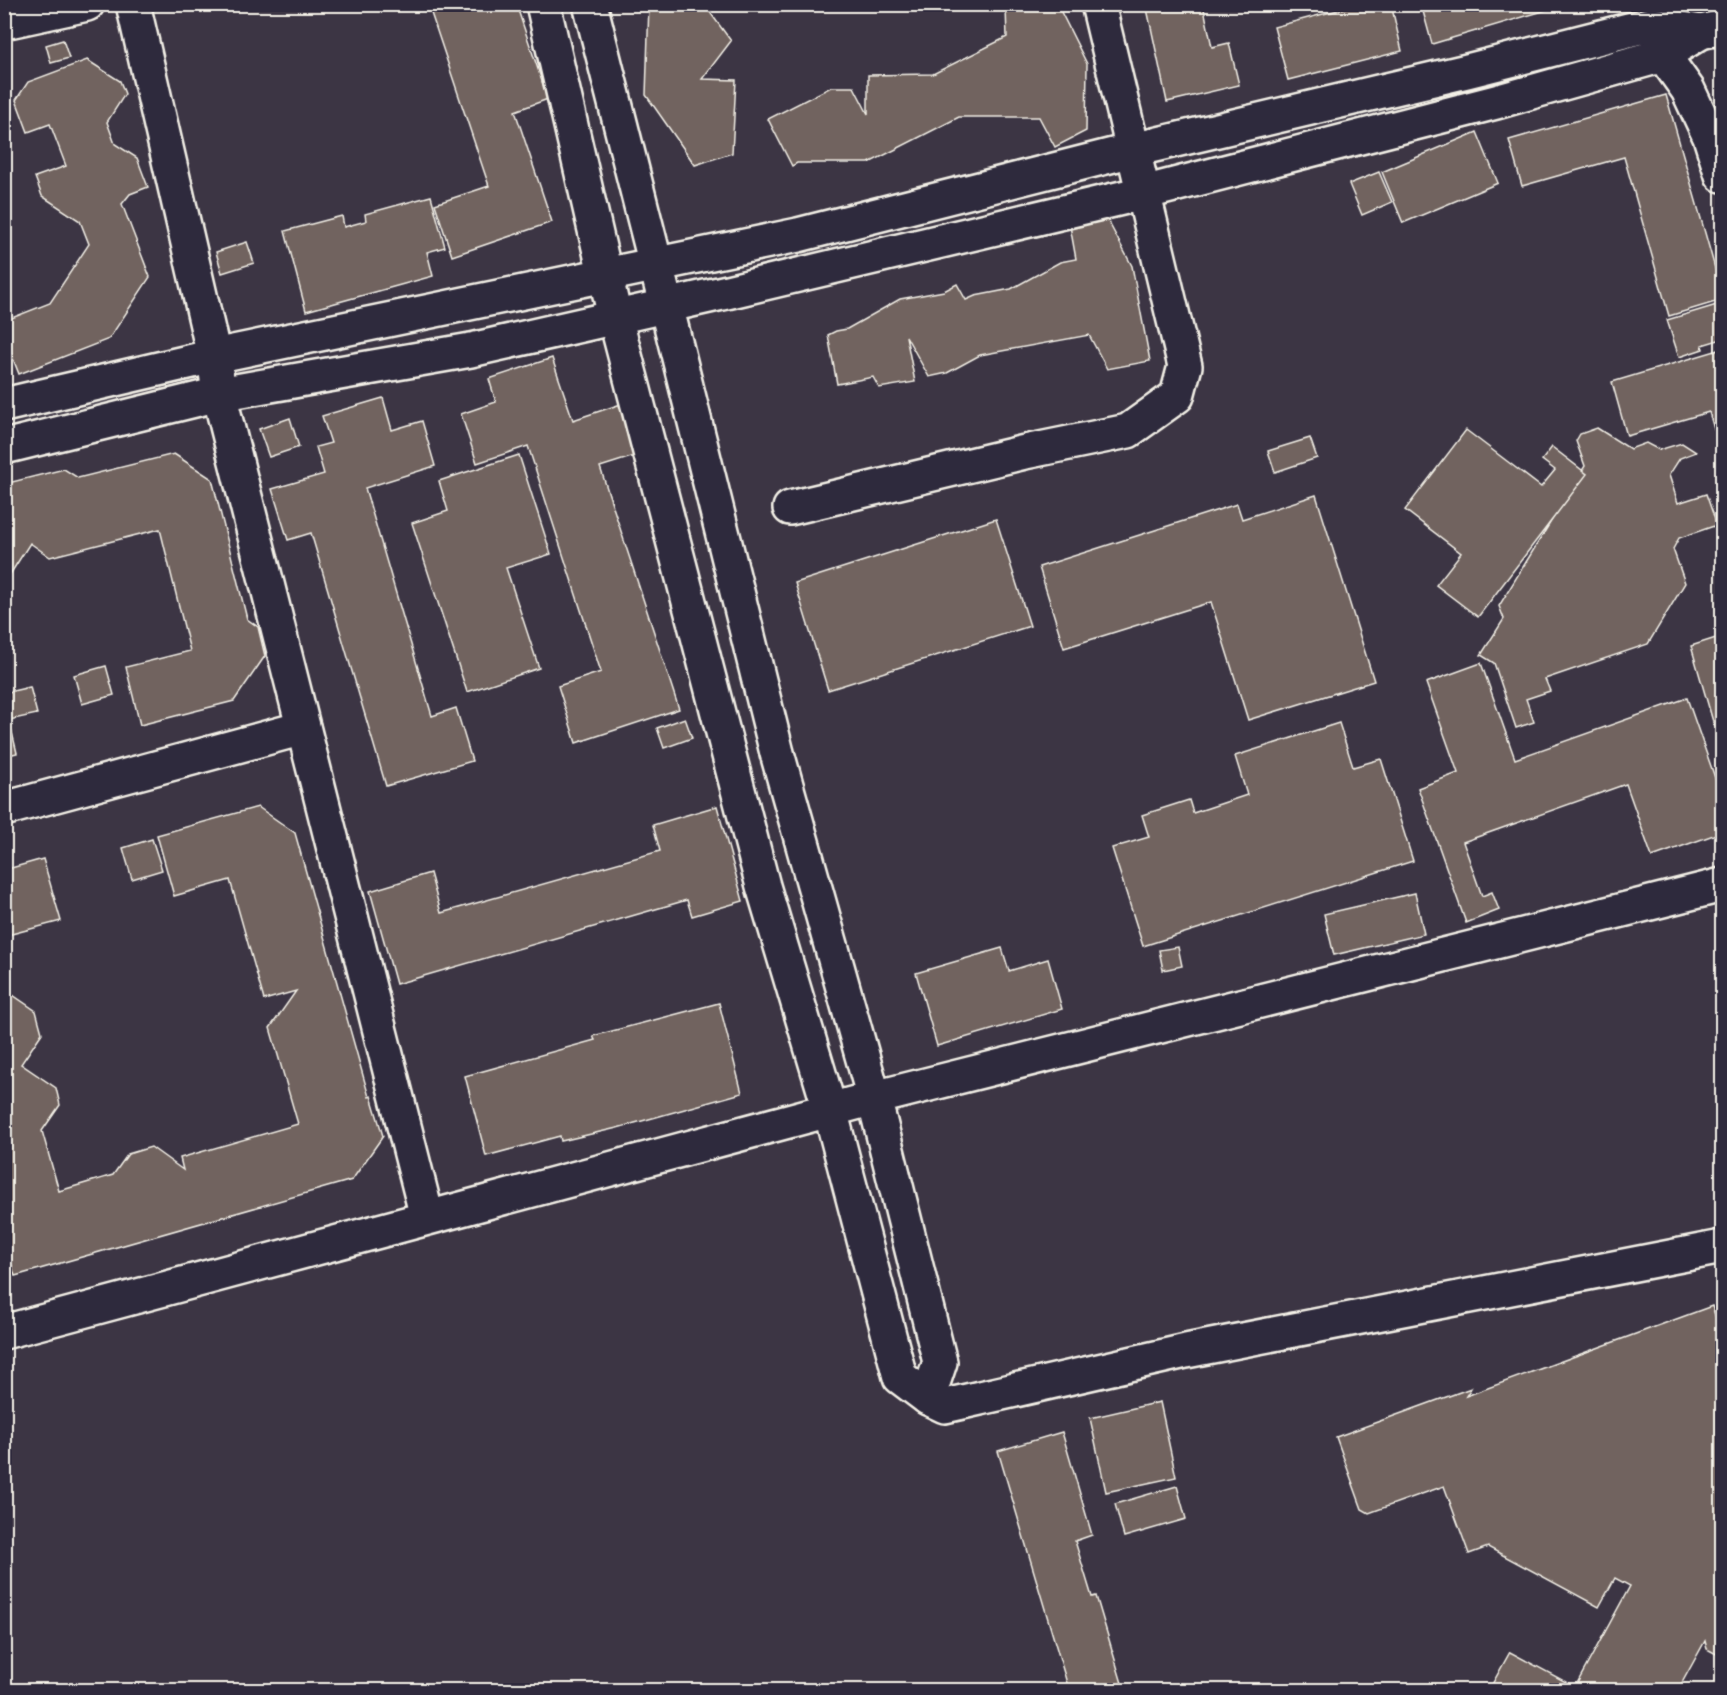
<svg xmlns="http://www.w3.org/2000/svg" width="1727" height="1695" font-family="Kalam,sans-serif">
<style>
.building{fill:#71635f;stroke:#f4f1e8;stroke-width:1.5}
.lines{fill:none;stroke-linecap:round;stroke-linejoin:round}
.minor-casing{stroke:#f4f1e8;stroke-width:38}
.minor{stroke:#2f2a3d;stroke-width:33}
</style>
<rect width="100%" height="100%" fill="#3c3544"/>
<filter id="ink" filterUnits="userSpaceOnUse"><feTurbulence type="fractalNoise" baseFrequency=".0167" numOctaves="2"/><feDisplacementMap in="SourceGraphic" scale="12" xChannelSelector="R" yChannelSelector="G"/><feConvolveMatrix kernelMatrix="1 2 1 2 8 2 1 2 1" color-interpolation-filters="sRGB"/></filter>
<g filter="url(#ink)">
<g class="building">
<polygon points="428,4 516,4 548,99 515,111 552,222 452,256 435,204 489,186"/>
<polygon points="649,4 704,4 731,41 702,79 736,80 732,153 695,165 646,95"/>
<polygon points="1014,4 1057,4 1087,64 1086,131 1055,147 1039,117 959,117 869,163 797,163 792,166 768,119 831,87 854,87 868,114 868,75 933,74 1007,37 1006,8"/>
<polygon points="1146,4 1203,4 1212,47 1229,43 1239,85 1167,102"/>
<polygon points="1361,4 1391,4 1402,51 1288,80 1274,27"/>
<polygon points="1421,4 1567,4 1432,44"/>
<polygon points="63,40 69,58 51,63 46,45"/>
<polygon points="87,60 120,81 125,94 107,122 115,144 137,158 148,187 130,194 122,204 150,277 109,339 19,374 4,336 4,321 50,303 89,244 80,221 42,196 35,177 66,166 50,124 28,132 16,100 28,82"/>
<polygon points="1666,95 1722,293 1722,300 1669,316 1624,157 1522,186 1509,140"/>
<polygon points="1477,132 1498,183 1403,223 1382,172"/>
<polygon points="1379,172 1392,202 1362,215 1349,184"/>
<polygon points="431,196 445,247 427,252 433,276 306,311 285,231 342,216 344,227 366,221 365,214"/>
<polygon points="1107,219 1132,266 1150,361 1107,369 1089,335 980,355 947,373 929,377 906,336 915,382 879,388 873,377 837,384 828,335 836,331 847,329 900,299 944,291 957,284 966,300 975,296 1011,289 1060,262 1076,259 1070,226"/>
<polygon points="247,242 254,263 222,273 216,252"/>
<polygon points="1720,304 1722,313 1722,339 1702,345 1703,349 1679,357 1667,320"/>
<polygon points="1722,349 1722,456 1709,412 1627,436 1612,382"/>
<polygon points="552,358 573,420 624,403 641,454 600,467 679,709 576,743 558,686 601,672 528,446 477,463 461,414 496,402 489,379"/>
<polygon points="383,398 392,430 422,421 435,466 365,488 432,716 456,708 472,761 386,786 311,533 288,540 272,489 324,474 316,447 331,443 322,416"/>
<polygon points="290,418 299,447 269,457 259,429"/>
<polygon points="1597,428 1630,449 1646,443 1659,450 1682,443 1696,452 1680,458 1669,475 1678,503 1706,494 1717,525 1679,538 1673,549 1685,583 1648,644 1545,679 1550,691 1526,699 1534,722 1516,728 1494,663 1481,655 1504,619 1499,606 1585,466 1576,441 1580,434"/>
<polygon points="1466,430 1541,487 1555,470 1542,460 1552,447 1587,474 1478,617 1436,585 1461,553 1405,510"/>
<polygon points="1310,438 1317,458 1275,472 1268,451"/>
<polygon points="174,454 212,479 247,619 258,627 265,656 234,701 140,725 126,667 190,651 160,529 50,557 30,543 9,576 4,577 4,484 64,469 78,478"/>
<polygon points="519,455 551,554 506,568 539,668 467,692 412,523 448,511 439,481"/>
<polygon points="1316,495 1374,681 1248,720 1211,602 1064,648 1039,567 1237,504 1242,519"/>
<polygon points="996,519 1030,626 828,690 795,583"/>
<polygon points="1722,636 1722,722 1714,725 1691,646"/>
<polygon points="1481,663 1515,759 1687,698 1720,792 1722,791 1722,832 1652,857 1626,784 1463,842 1482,896 1492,892 1499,910 1466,923 1418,788 1458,773 1426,683"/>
<polygon points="106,666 114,695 82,704 74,675"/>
<polygon points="30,687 37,714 9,720 17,753 4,756 4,693"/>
<polygon points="685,718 692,738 664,748 657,728"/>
<polygon points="1339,723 1353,767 1381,759 1413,861 1143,946 1112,848 1149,837 1142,815 1189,800 1193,813 1247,795 1235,756"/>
<polygon points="717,806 743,901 692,916 687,900 396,984 370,891 430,873 441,913 660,851 653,825"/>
<polygon points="258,807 295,833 369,1097 371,1096 383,1136 352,1180 15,1276 4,1240 4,973 10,993 36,1011 42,1033 21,1064 56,1088 60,1105 42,1131 59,1191 113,1175 128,1154 151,1147 183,1170 180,1158 298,1124 270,1028 296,991 264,1000 230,880 174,896 157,835"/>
<polygon points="152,839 162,870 132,879 123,848"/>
<polygon points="43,859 61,921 4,936 4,870"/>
<polygon points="1415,893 1424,934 1334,955 1324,914"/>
<polygon points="1178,947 1182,966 1163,970 1159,950"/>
<polygon points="1002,948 1009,971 1048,959 1062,1009 937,1046 916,973"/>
<polygon points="719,1003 742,1093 617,1128 561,1141 560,1136 486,1156 465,1076 595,1040 593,1036"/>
<polygon points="1712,1306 1722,1336 1722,1657 1707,1649 1705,1641 1678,1690 1675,1688 1674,1690 1489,1690 1510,1652 1575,1687 1630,1586 1615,1578 1599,1607 1488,1547 1469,1554 1444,1486 1369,1513 1362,1509 1336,1437 1471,1388 1466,1396"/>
<polygon points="1160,1402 1176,1477 1106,1492 1090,1418"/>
<polygon points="1062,1432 1092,1535 1075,1541 1092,1597 1096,1596 1124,1690 1069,1690 998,1451"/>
<polygon points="1177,1486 1186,1519 1124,1537 1115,1504"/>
</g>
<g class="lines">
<g class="minor-casing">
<g id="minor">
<polyline points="133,4 214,356 219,394 427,1217"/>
<polyline points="543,4 615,317 763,886 830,1110 900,1377 928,1398 945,1406 1186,1351 1722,1247"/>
<polyline points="590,4 656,265 777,753 874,1098 940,1362 928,1398"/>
<polyline points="4,22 87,4"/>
<polyline points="1656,35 1663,55 1688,90 1710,137 1722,175"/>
<polyline points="4,405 214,356 798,235 1133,150 1467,71 1652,24 1701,32"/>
<polyline points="4,447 219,394 471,350 727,292 1143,193 1496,102 1663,55 1701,32 1722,27"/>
<polyline points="790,508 1025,452 1128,431 1177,396 1185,366 1098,4"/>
<polyline points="4,809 303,728"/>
<polyline points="4,1332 874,1098 1722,885"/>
</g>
</g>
<use href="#minor" class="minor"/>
</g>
</g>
<rect width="1727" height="1695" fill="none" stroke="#2f2a3d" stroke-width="24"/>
<rect x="12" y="12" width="1703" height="1671" fill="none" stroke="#f4f1e8" stroke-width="2" filter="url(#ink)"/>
</svg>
